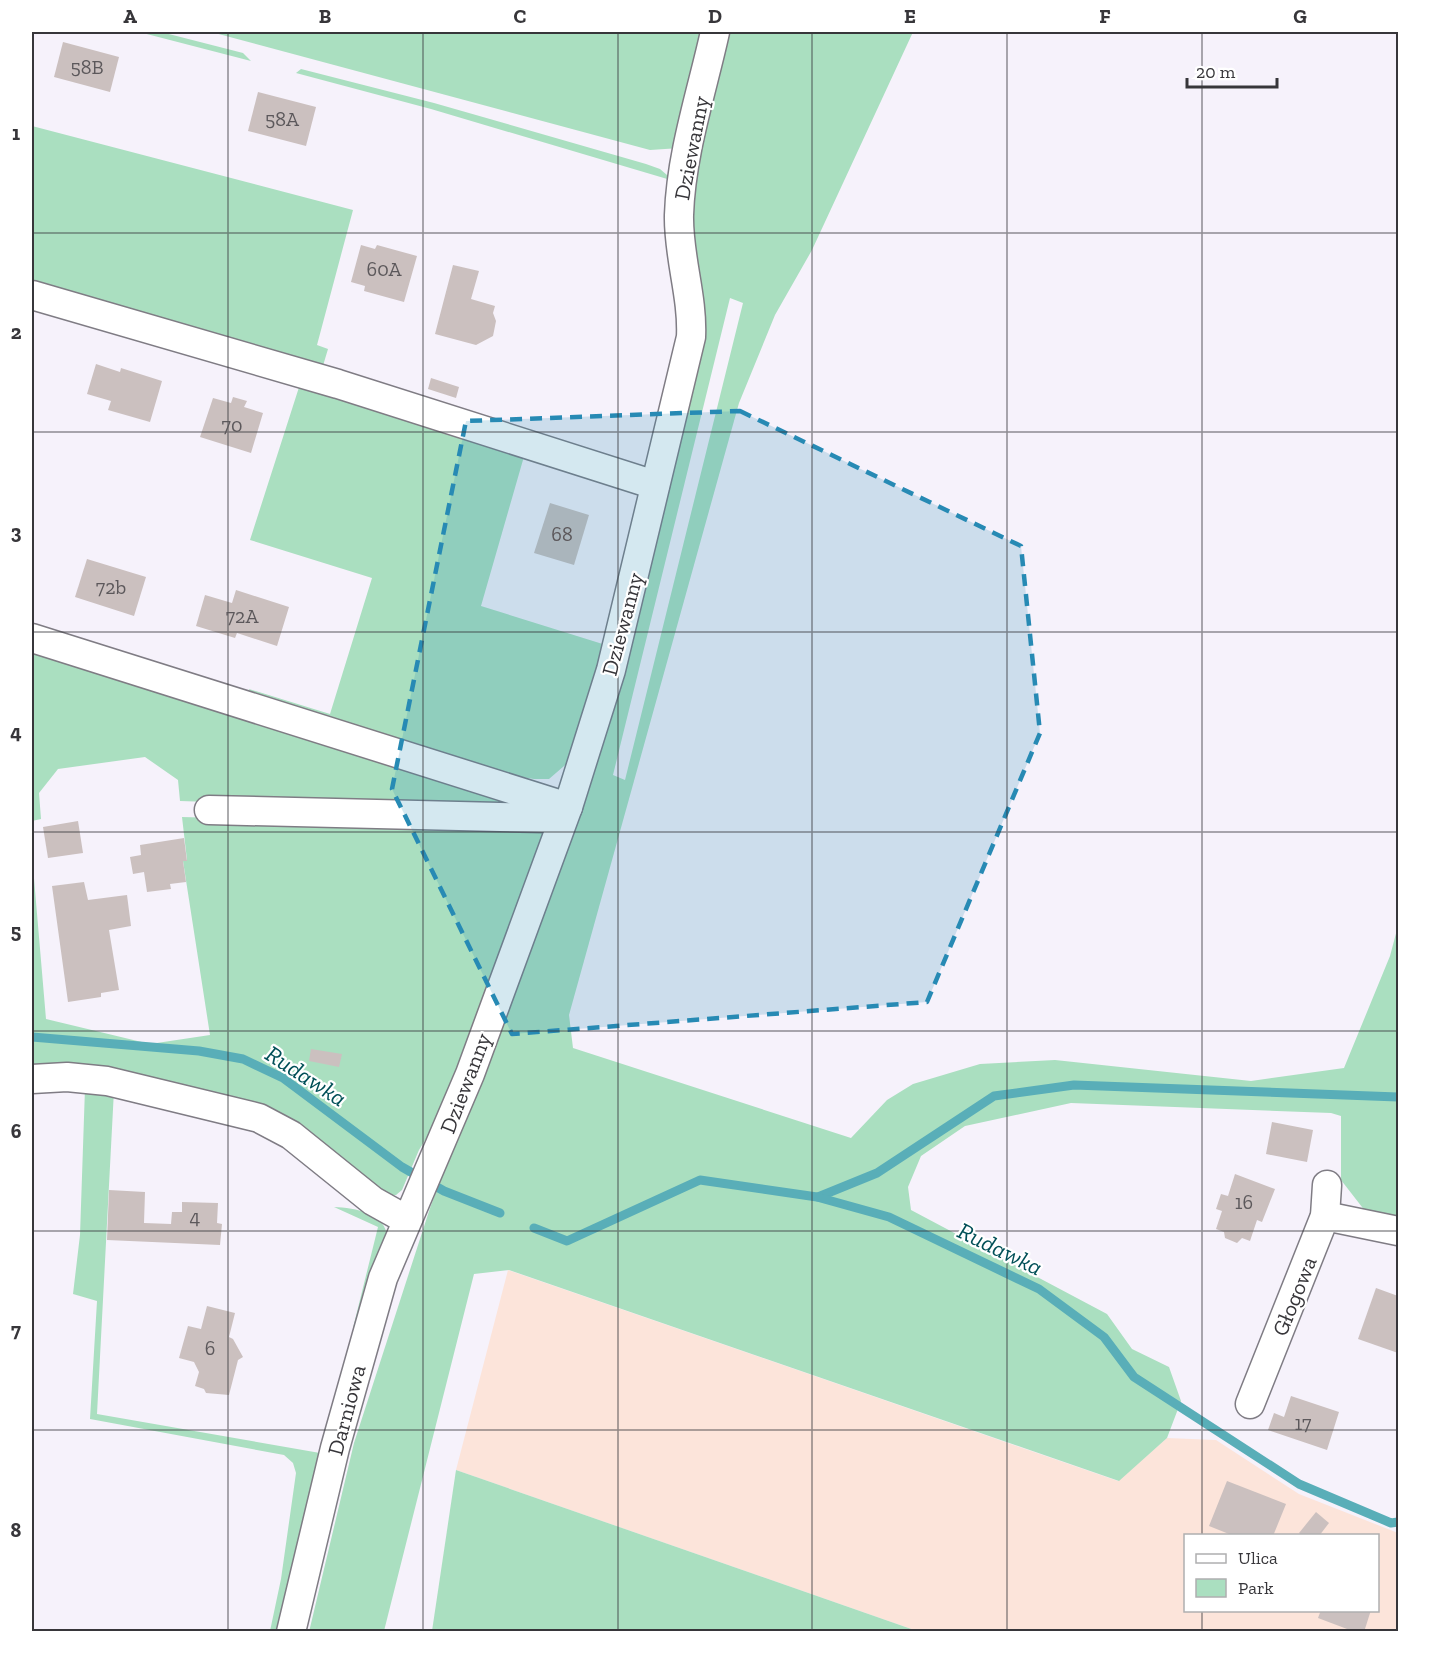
<svg xmlns="http://www.w3.org/2000/svg" width="1430" height="1663" font-family="'Zilla Slab',serif">
<style>
.industrial{fill:#fce4da;fill-rule:evenodd}
.green{fill:#aadfc0;fill-rule:evenodd}
.lines{fill:none;stroke-linecap:round;stroke-linejoin:round}
.stream{stroke:#59aeb8;stroke-width:9}
.building{fill:#cbc0bf}
.minor-casing{stroke:#7f7c84;stroke-width:31}
.minor{stroke:#fff;stroke-width:28}
.marked{fill:#278ab4;fill-opacity:0.2;stroke:#278ab4;stroke-width:4.5;stroke-dasharray:12 8;stroke-linejoin:round}
.grid{fill:none;stroke:#37363a;stroke-width:1.5;stroke-opacity:0.55}
.labels{text-anchor:middle;stroke-width:4.5;stroke-linejoin:round;paint-order:stroke}
.number-label{font-size:20px;fill:#5c585b}
.street-label{font-size:22px;fill:#37363a;stroke:#fff}
.water-label{font-size:24px;font-style:italic;fill:#004f57;stroke:#fff}
.neatline{fill:none;stroke:#37363a;stroke-width:2}
.grid-label{font-size:20px;text-anchor:middle;font-weight:bold;fill:#37363a}
</style>
<rect width="100%" height="100%" fill="#f6f2fb"/>
<path class="industrial" d="M508,1270L1118,1481L1167,1438L1216,1440L1299,1494L1398,1533V1631H917L456,1470ZM1186,1536H1378V1610H1186Z"/>
<g class="green">
<polygon points="139,32 161,32 243,53 251,61"/>
<polygon points="211,32 705,32 680,148 650,150"/>
<path d="M726,32H913L812,250L775,315L739,403L569,1015L573,1048L851,1138L887,1100L913,1084L980,1064L1055,1060L1251,1081L1344,1068L1390,956L1398,926V1223L1369,1216L1341,1180V1116L1331,1113L1071,1103L965,1126L921,1156L908,1187L911,1210L1107,1314L1132,1349L1169,1367L1181,1401L1167,1438L1119,1481L509,1270L474,1274L384,1631L309,1632L354,1443L430,1208L485,1061L669,461L688,222L695,166ZM730,298L743,303L625,780L613,775Z"/>
<polygon points="301,69 434,103 646,164 660,169 674,181 431,109 296,73"/>
<polygon points="32,126 353,210 317,345 328,349 322,369 32,283"/>
<polygon points="301,381 525,453 481,606 609,646 571,760 549,779 534,779 495,773 252,698 249,689 330,714 372,578 250,540"/>
<polygon points="32,653 525,806 514,812 180,801 178,780 145,757 58,769 39,793 41,819 32,821"/>
<polygon points="182,817 534,826 548,833 440,1116 419,1150 402,1190 396,1195 385,1196 293,1128 32,1070 32,855 46,1019 150,1044 210,1035 183,861 187,860"/>
<polygon points="85,1088 114,1090 97,1414 320,1453 340,1378 345,1382 284,1631 270,1631 281,1579 296,1473 293,1463 284,1455 90,1419 97,1301 73,1294 80,1235"/>
<path d="M334,1207C355,1208 387,1213 387,1238L359,1324L353,1328L378,1227Z"/>
<polygon points="456,1470 917,1631 432,1631"/>
</g>
<g class="lines">
<g class="stream">
<polyline points="32,1037 199,1051 243,1059 283,1078 402,1167 444,1191 500,1213"/>
<polyline points="818,1197 877,1173 994,1096 1074,1085 1398,1097"/>
<polyline points="534,1228 567,1241 700,1180 817,1197 889,1217 1039,1289 1104,1337 1134,1377 1299,1484 1391,1523 1398,1522"/>
</g>
</g>
<g class="building">
<polygon points="63,42 119,57 110,92 54,77"/>
<polygon points="258,92 316,107 306,146 248,131"/>
<polygon points="361,245 375,249 377,245 417,256 404,302 364,291 365,286 351,282"/>
<polygon points="453,265 479,271 471,299 495,306 493,313 496,321 493,336 476,345 435,334"/>
<polygon points="96,364 120,372 121,368 162,381 150,422 108,410 111,401 87,394"/>
<polygon points="431,378 459,387 456,398 428,389"/>
<polygon points="233,397 247,401 244,407 263,413 251,453 200,437 213,398 231,403"/>
<polygon points="550,503 589,515 574,565 534,553"/>
<polygon points="87,559 146,577 134,616 75,597"/>
<polygon points="236,590 289,607 277,646 237,633 235,638 196,626 205,595 232,603"/>
<polygon points="78,821 83,853 48,858 43,827"/>
<polygon points="184,838 187,861 183,861 186,882 170,884 171,889 147,892 144,872 133,874 130,857 141,855 140,845"/>
<polygon points="84,882 88,900 127,895 131,926 109,930 119,990 101,993 101,997 68,1002 52,886"/>
<polygon points="311,1049 342,1054 339,1067 309,1061"/>
<polygon points="1272,1122 1313,1130 1307,1162 1266,1154"/>
<polygon points="1235,1174 1275,1189 1262,1222 1257,1220 1250,1241 1242,1238 1237,1243 1225,1238 1224,1232 1216,1229 1222,1211 1216,1209 1221,1194 1228,1196"/>
<polygon points="109,1190 145,1192 144,1223 171,1224 172,1212 182,1212 182,1202 218,1203 217,1223 222,1224 220,1245 107,1240"/>
<polygon points="1376,1288 1398,1296 1398,1353 1358,1339"/>
<polygon points="207,1306 235,1313 229,1337 233,1339 243,1357 238,1360 229,1395 206,1393 204,1389 195,1386 199,1372 194,1362 179,1358 188,1326 201,1329"/>
<polygon points="1291,1396 1339,1412 1327,1450 1268,1430 1274,1413 1284,1417"/>
<polygon points="1227,1481 1286,1504 1273,1536 1234,1536 1209,1526"/>
<polygon points="1316,1512 1329,1523 1319,1536 1303,1536 1299,1533"/>
<polygon points="1321,1610 1371,1610 1364,1632 1355,1632 1318,1618"/>
</g>
<g class="lines">
<g class="minor-casing">
<g id="minor">
<polyline points="32,295 338,384 655,485"/>
<polyline points="32,638 568,807 543,818 209,810"/>
<polyline points="32,1079 67,1077 107,1081 259,1118 291,1135 373,1201 407,1220"/>
<polyline points="1325,1216 1398,1231"/>
<polyline points="1250,1404 1325,1216 1327,1185"/>
<path d="M291,1632L335,1448L383,1278L470,1074L568,807L611,670L691,337C693,296 678,256 679,215C681,153 702,91 715,32"/>
</g>
</g>
<use href="#minor" class="minor"/>
</g>
<path class="marked" d="M740,411L1021,546L1040,733L927,1002L512,1034L392,789L466,421Z"/>
<path class="grid" d="M228,32V1632M423,32V1632M618,32V1632M812,32V1632M1007,32V1632M1202,32V1536M32,233H1398M32,432H1398M32,632H1398M32,832H1398M32,1031H1398M32,1231H1398M32,1430H1398M1202,1610V1632"/>
<g class="labels">
<g class="number-label">
<text x="87" y="74">58B</text>
<text x="282" y="126">58A</text>
<text x="384" y="276">60A</text>
<text x="232" y="432">70</text>
<text x="562" y="541">68</text>
<text x="111" y="594">72b</text>
<text x="242" y="623">72A</text>
<text x="1244" y="1209">16</text>
<text x="195" y="1224">4</text>
<text x="210" y="1355">6</text>
<text x="1303" y="1430">17</text>
</g>
<g class="street-label">
<text transform="translate(691 148) rotate(-79)" y="8">Dziewanny</text>
<text transform="translate(622 624) rotate(-75)" y="8">Dziewanny</text>
<text transform="translate(465 1083) rotate(-69)" y="8">Dziewanny</text>
<text transform="translate(1294 1296) rotate(-68)" y="8">Głogowa</text>
<text transform="translate(346 1410) rotate(-75)" y="8">Darniowa</text>
</g>
<g class="water-label">
<text transform="translate(306 1076) rotate(33)" y="8">Rudawka</text>
<text transform="translate(1000 1249) rotate(26)" y="8">Rudawka</text>
</g>
</g>
<rect width="1430" height="1663" fill="none" stroke="#ffffff" stroke-width="66"/>
<rect x="1184" y="1534" width="195" height="78" fill="#ffffff" stroke="#afafb0" stroke-width="1.5"/>
<rect x="1196" y="1554" width="30" height="9" fill="#ffffff" stroke="#afafb0" stroke-width="1.5"/>
<text x="1238" y="1564" font-size="18" fill="#37363a">Ulica</text>
<rect x="1196" y="1579" width="30" height="18" fill="#aadfc0" stroke="#afafb0" stroke-width="1.5"/>
<text x="1238" y="1594" font-size="18" fill="#37363a">Park</text>
<path d="M1187 78v9h90v-9" fill="none" stroke="#37363a" stroke-width="3"/>
<text x="1196" y="78" font-size="18" fill="#37363a" stroke="#ffffff" stroke-width="4.5" paint-order="stroke">20 m</text>
<rect x="33" y="33" width="1364" height="1597" class="neatline"/>
<g class="grid-label">
<text x="130" y="23">A</text>
<text x="325" y="23">B</text>
<text x="520" y="23">C</text>
<text x="715" y="23">D</text>
<text x="910" y="23">E</text>
<text x="1105" y="23">F</text>
<text x="1300" y="23">G</text>
<text x="16" y="140">1</text>
<text x="16" y="339">2</text>
<text x="16" y="539">3</text>
<text x="16" y="739">4</text>
<text x="16" y="938">5</text>
<text x="16" y="1138">6</text>
<text x="16" y="1337">7</text>
<text x="16" y="1537">8</text>
</g>
</svg>
